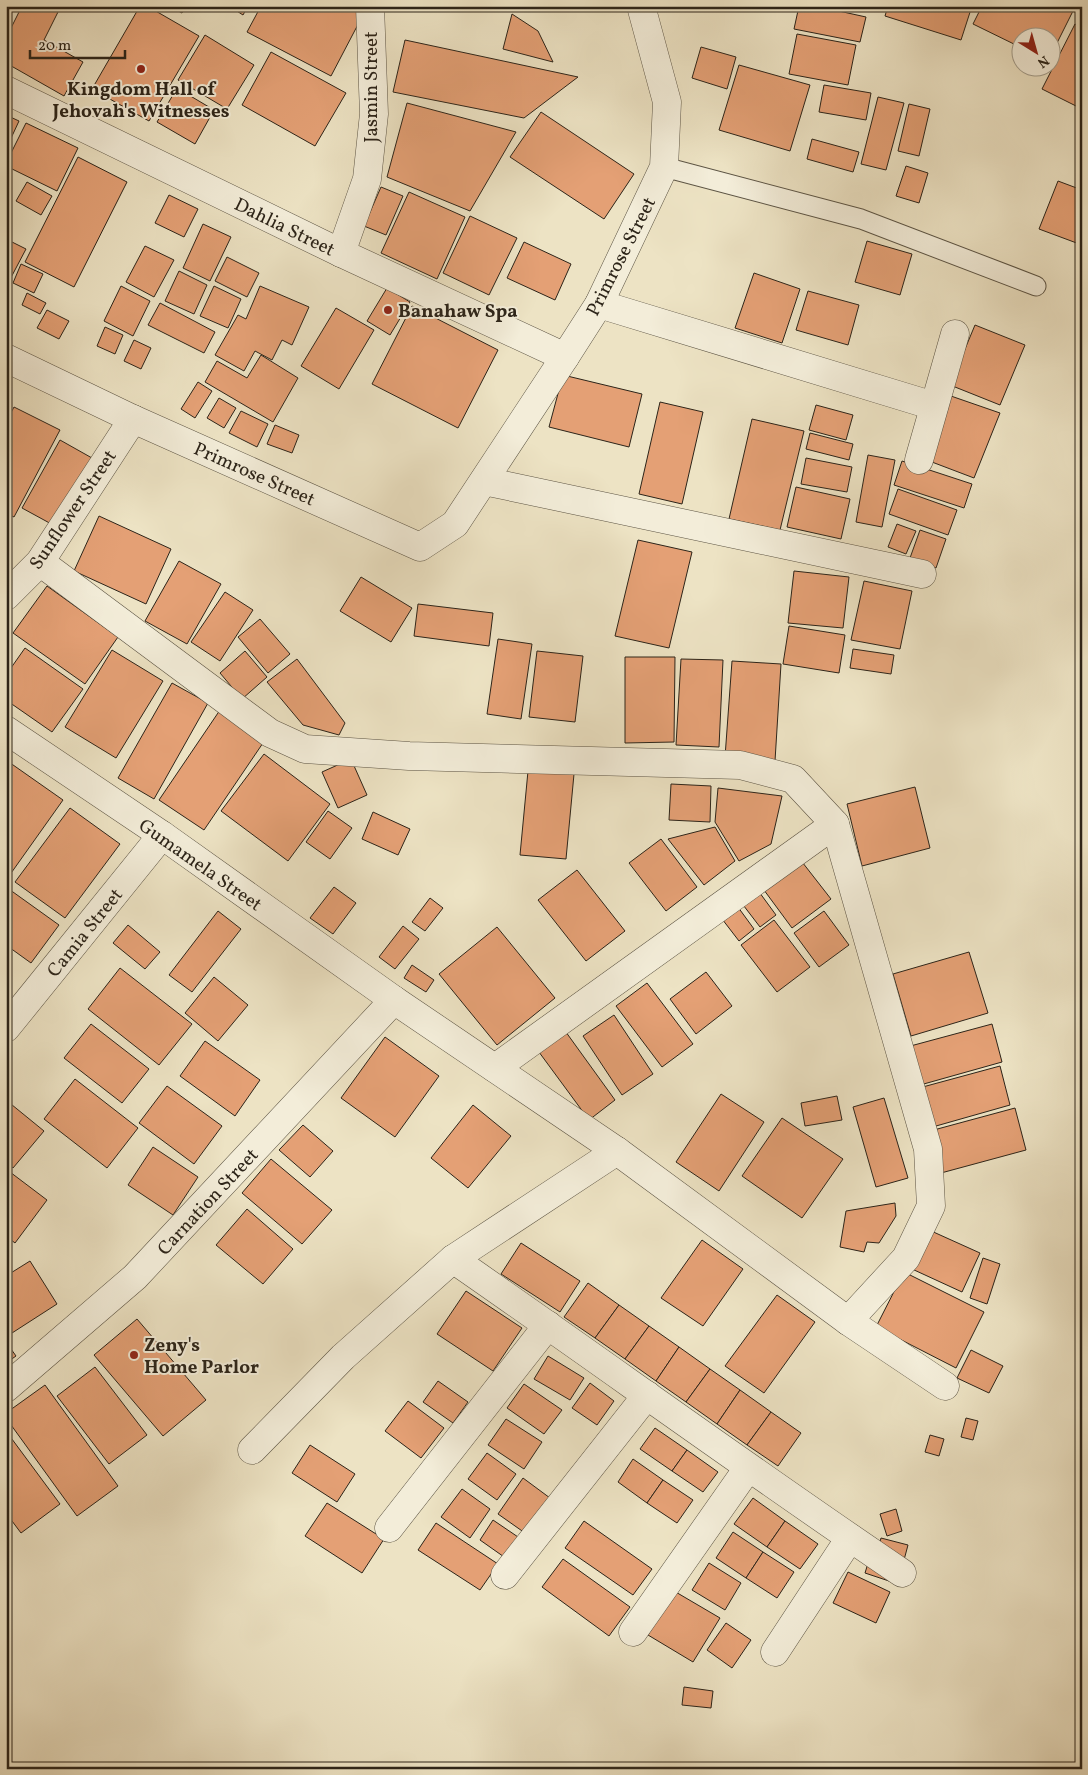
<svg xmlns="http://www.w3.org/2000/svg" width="1088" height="1775" font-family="Vollkorn,serif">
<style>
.building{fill:#e4a075;stroke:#2c2419}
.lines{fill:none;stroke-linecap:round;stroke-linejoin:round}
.lane-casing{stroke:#5c5444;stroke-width:21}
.street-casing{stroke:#5c5444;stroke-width:29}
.lane{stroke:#f3edd9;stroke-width:19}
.street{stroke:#f3edd9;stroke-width:28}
.poi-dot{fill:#8f2418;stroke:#f3edd9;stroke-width:2}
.labels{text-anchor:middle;stroke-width:4;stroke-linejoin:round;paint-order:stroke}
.street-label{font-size:19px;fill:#2c2419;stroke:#f3edd9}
.poi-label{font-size:19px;font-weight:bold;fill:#2c2419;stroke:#f3edd9;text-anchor:start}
</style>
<rect width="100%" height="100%" fill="#ede3c4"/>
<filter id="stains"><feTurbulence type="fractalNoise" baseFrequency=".004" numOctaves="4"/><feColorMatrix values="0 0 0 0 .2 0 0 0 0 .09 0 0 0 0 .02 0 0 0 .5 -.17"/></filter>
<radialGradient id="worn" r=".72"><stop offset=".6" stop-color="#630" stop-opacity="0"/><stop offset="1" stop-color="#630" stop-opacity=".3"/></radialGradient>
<g class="building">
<polygon points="22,6 61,6 44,40 83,62 64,96 6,63 6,38"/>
<polygon points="140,6 147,6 199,36 149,121 92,89"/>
<polygon points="169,6 186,6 182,13"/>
<polygon points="229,6 248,6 243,15"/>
<polygon points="261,6 351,6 364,13 331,76 247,32"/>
<polygon points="504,6 522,6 521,10"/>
<polygon points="799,6 816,6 866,17 860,42 794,29"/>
<polygon points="840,6 859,6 858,10"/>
<polygon points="888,6 972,6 961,40 885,16"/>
<polygon points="982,6 1069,6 1074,9 1050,57 1050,38 1020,38 1020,47 973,24"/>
<polygon points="512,14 538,31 553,62 503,49"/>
<polygon points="1075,24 1082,28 1082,109 1042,89"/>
<polygon points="797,34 856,45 848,85 789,74"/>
<polygon points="205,35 254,65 227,109 178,80"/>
<polygon points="405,40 578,77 524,118 393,92"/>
<polygon points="701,47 736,57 727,89 692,78"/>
<polygon points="271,52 346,93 315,146 242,105"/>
<polygon points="739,65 810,85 790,151 719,130"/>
<polygon points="824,85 871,93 866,120 819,112"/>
<polygon points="177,88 214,110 195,144 157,122"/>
<polygon points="878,97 904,103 886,170 861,164"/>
<polygon points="407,103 516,132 470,211 387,177"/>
<polygon points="909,104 930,109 919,156 898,151"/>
<polygon points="541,112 634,174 604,219 510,157"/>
<polygon points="6,115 19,121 6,149"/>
<polygon points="26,123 78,148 57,191 6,166 6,163"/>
<polygon points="812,139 859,152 853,172 807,159"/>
<polygon points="78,157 127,182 74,287 25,262"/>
<polygon points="906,166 928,173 919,203 896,196"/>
<polygon points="1058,181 1082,190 1082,245 1039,229"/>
<polygon points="27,182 52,196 41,215 16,201"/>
<polygon points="381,187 403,196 386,235 364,226"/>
<polygon points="409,192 465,217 437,279 381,253"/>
<polygon points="169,195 198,209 184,237 155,223"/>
<polygon points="470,216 517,238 489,295 443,273"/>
<polygon points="203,224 231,237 210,281 183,268"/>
<polygon points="6,239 26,249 6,287"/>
<polygon points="867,241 912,254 900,295 855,282"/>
<polygon points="524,242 571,264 555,300 507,278"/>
<polygon points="145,246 174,260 154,297 126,282"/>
<polygon points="227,257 259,273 247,297 215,281"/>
<polygon points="21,264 43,274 34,293 13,283"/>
<polygon points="179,271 207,285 194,314 165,301"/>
<polygon points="754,273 800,289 782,343 735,328"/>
<polygon points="121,286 150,301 133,336 104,321"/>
<polygon points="214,286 241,299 228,328 200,316"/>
<polygon points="260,286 309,307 292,345 282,340 272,360 255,351 244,371 215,355 238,315 246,319"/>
<polygon points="387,288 410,302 390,335 367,321"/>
<polygon points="808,291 859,305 848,345 796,330"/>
<polygon points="27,293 46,303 40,314 22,305"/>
<polygon points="160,303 215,332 204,353 148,325"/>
<polygon points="412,306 498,350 458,428 372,384"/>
<polygon points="336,308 374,330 339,389 301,366"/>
<polygon points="47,310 69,321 59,339 37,328"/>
<polygon points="975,325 1025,345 1000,405 950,385"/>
<polygon points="105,327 123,335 115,354 97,346"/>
<polygon points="134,340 151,348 141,369 124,361"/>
<polygon points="261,355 298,378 273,422 205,382 217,361 247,378"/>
<polygon points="563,375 642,394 629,447 549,427"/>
<polygon points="198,382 212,391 195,418 181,409"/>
<polygon points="948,395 1000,413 974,478 924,459"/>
<polygon points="219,398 236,408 224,428 207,418"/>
<polygon points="660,402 703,412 682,504 639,494"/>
<polygon points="816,405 853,415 846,440 809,430"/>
<polygon points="14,407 60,430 14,517 6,513 6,422"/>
<polygon points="241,411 268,424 257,447 229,433"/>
<polygon points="752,419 804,431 780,530 729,519"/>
<polygon points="275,425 299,435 292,453 267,444"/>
<polygon points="810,433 853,444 849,460 806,449"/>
<polygon points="60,440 92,458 55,526 22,508"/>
<polygon points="868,455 895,460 882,527 856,522"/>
<polygon points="806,458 852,467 847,492 801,484"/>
<polygon points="902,461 972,484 964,508 894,485"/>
<polygon points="796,487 850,499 841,539 787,527"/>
<polygon points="898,489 957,510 948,535 889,514"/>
<polygon points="99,516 171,549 146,604 74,571"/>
<polygon points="897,524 916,531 906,554 888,547"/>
<polygon points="920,530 946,539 936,568 910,558"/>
<polygon points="638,540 692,552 669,648 615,636"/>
<polygon points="179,561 221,584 187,644 145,621"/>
<polygon points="794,571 849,577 843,628 788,623"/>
<polygon points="361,577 412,608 391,642 340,611"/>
<polygon points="864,581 912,591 900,649 851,640"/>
<polygon points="47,586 118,637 85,684 13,633"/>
<polygon points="225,592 253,610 220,661 191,642"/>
<polygon points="418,604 493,613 489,646 414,636"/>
<polygon points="260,619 290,654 268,673 238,637"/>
<polygon points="789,626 845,635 839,673 783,664"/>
<polygon points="498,639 532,644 521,719 487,714"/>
<polygon points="25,648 83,689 52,732 6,700 6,675"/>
<polygon points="853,649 894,655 891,674 850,668"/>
<polygon points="112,650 163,681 116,758 65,727"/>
<polygon points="245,651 267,677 242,699 220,673"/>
<polygon points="537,651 583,656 575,722 529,717"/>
<polygon points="625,657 675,657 674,742 625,743"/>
<polygon points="297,659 345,723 339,735 303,725 267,682"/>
<polygon points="681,659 723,660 719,747 676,745"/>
<polygon points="732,661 781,664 775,761 725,757"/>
<polygon points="172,683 208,703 154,799 118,778"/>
<polygon points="220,710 265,740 204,830 159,800"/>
<polygon points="264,754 330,804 288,861 221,811"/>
<polygon points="351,759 367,795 338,808 322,772"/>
<polygon points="6,760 63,800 9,876 6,874"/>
<polygon points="528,771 574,774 566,859 520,855"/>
<polygon points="671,784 711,786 710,822 669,820"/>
<polygon points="915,787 930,848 862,866 847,804"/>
<polygon points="718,788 782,796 771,844 739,861 715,822"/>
<polygon points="70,808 120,844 65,918 15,882"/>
<polygon points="328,811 352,828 330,859 306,842"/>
<polygon points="373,812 410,829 398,855 362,839"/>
<polygon points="715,827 735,861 704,885 668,839"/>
<polygon points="661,839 697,887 666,911 629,863"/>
<polygon points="799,858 831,899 792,928 761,886"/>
<polygon points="577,870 625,931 586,961 538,900"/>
<polygon points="754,885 776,915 760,927 737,897"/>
<polygon points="6,887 59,925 31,963 6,945"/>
<polygon points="334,887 356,903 333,934 310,918"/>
<polygon points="430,898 443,908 425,931 412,922"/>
<polygon points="735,903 754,929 739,941 719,915"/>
<polygon points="218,911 241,929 192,992 169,975"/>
<polygon points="824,911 849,945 819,967 794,933"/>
<polygon points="774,920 810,967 777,992 741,945"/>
<polygon points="128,925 160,952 145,969 113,943"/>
<polygon points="403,926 419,939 395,969 379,957"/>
<polygon points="497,927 555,998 497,1045 439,974"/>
<polygon points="969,952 988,1013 911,1036 893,974"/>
<polygon points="412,965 434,980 426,992 404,978"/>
<polygon points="120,968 192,1024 159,1065 88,1009"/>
<polygon points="706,972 732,1006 696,1034 670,999"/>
<polygon points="214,977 248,1005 218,1041 185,1013"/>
<polygon points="647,983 693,1044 662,1067 616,1006"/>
<polygon points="614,1015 653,1074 622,1095 583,1036"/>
<polygon points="91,1024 149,1069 122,1103 64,1058"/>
<polygon points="992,1024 1002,1062 913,1087 903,1048"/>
<polygon points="563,1028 615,1100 589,1120 536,1048"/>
<polygon points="385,1037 439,1076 395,1137 341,1098"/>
<polygon points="205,1041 260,1080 235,1116 180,1076"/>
<polygon points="1000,1066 1010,1105 929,1128 919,1088"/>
<polygon points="75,1079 138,1128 107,1168 44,1119"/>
<polygon points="167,1086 222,1126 194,1164 139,1123"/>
<polygon points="721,1094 764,1122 719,1191 676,1162"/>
<polygon points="837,1096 842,1120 805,1126 801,1103"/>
<polygon points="884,1098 908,1178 876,1187 853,1107"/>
<polygon points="6,1100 44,1131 13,1168 6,1162"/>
<polygon points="473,1105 511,1136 468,1188 431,1158"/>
<polygon points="1015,1108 1026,1150 941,1173 930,1131"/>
<polygon points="782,1118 843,1159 802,1218 742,1176"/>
<polygon points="303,1125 333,1151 310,1177 279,1150"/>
<polygon points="153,1147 198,1177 173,1215 128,1185"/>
<polygon points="271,1159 332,1210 302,1244 242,1193"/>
<polygon points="6,1169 47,1200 15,1243 6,1236"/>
<polygon points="895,1203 896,1216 879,1243 867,1242 864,1252 840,1247 846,1211"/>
<polygon points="247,1209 293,1249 263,1284 216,1245"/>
<polygon points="929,1230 980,1253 962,1292 912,1269"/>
<polygon points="702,1240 743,1269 703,1326 661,1298"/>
<polygon points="521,1243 580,1281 560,1312 501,1274"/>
<polygon points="983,1258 1000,1264 987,1304 970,1298"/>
<polygon points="30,1261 57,1304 12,1333 6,1323 6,1276"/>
<polygon points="904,1272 984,1312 956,1368 876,1327"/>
<polygon points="588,1283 619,1305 595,1338 564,1317"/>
<polygon points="466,1291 522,1328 493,1371 437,1334"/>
<polygon points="777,1295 815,1322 764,1393 725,1366"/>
<polygon points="619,1305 649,1326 625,1359 595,1338"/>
<polygon points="137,1319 206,1400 163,1436 94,1355"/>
<polygon points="649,1326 679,1347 656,1381 625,1359"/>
<polygon points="6,1342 16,1356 6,1363"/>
<polygon points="679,1347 710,1369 686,1402 656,1381"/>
<polygon points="971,1350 1003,1366 989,1393 957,1378"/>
<polygon points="548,1356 584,1378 570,1400 534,1379"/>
<polygon points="95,1367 147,1435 109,1464 57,1396"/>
<polygon points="710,1369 740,1390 717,1424 686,1402"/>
<polygon points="438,1381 468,1402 453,1423 423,1402"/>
<polygon points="590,1383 614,1401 597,1425 572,1408"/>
<polygon points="524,1384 562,1410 544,1434 507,1408"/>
<polygon points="45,1385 118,1486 77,1516 6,1418 6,1413"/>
<polygon points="740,1390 771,1412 747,1445 717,1424"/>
<polygon points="408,1401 444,1428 421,1458 385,1431"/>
<polygon points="771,1412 801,1433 778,1466 747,1445"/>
<polygon points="966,1418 978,1421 973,1440 961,1437"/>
<polygon points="506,1419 542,1442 524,1469 488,1445"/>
<polygon points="655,1428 687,1450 672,1471 640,1449"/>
<polygon points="6,1431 60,1504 21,1533 6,1513"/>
<polygon points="930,1435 944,1439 939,1456 925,1452"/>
<polygon points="310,1445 355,1474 337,1502 292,1473"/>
<polygon points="687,1450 718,1472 703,1492 672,1471"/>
<polygon points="487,1453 516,1474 497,1500 468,1479"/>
<polygon points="633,1459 663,1480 647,1503 618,1482"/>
<polygon points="523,1478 550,1498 525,1533 498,1514"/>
<polygon points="663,1480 693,1500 677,1523 647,1503"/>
<polygon points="462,1489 490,1509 470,1538 441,1517"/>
<polygon points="753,1498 785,1521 767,1547 734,1524"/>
<polygon points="327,1503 384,1539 362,1573 305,1536"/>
<polygon points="896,1509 902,1531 887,1536 880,1514"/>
<polygon points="493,1520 521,1539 507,1559 480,1540"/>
<polygon points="584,1521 652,1569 633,1595 565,1548"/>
<polygon points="785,1521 818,1544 800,1569 767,1547"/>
<polygon points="436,1523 498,1564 480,1590 418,1550"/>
<polygon points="733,1532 763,1552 746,1578 716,1558"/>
<polygon points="881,1538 908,1545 904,1560 877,1553"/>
<polygon points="763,1552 794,1572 777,1598 746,1578"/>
<polygon points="563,1559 630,1607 609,1636 542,1587"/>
<polygon points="869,1560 893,1568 889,1581 865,1573"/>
<polygon points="709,1563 741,1583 725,1610 692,1590"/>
<polygon points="848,1572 890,1592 876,1623 833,1603"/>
<polygon points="674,1591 720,1618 693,1662 648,1635"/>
<polygon points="726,1623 751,1640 732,1668 707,1650"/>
<polygon points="684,1687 713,1691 711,1708 682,1705"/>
</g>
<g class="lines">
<g class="lane-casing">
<polyline id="lane" points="664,167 861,219 1036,286"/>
</g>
<g class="street-casing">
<g id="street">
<polyline points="6,90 341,253 565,357"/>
<polyline points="341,253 367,179 374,114 370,6"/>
<polyline points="599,304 934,406"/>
<polyline points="6,358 133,419 420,547 455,524 565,357 599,304 664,167 667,102 641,6"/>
<polyline points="919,460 955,334"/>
<polyline points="484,481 922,574"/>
<polyline points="40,562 270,733 305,749 409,756 740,765 793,779 835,824 928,1149 931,1206 906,1258 848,1321"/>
<polyline points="6,596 40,562 133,419"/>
<polyline points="6,730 162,835 394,1000 617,1151 848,1321 945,1386"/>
<polyline points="6,1028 162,835"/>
<polyline points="495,1068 835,824"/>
<path d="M453,1259C603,1363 751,1471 902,1573"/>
<polyline points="6,1388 135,1277 394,1000"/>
<polyline points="252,1450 343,1357 453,1259 617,1151"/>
<polyline points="389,1528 548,1325"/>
<polyline points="505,1575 647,1395"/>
<polyline points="633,1632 748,1468"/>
<polyline points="775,1652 850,1538"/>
</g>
</g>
<use href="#lane" class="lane"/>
<use href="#street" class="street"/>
</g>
<g class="poi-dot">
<circle cx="141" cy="69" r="5"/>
<circle cx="388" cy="310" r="5"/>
<circle cx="134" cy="1355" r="5"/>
</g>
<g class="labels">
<g class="street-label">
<text transform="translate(370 87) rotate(-90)" y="7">Jasmin Street</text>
<text transform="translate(285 226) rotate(26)" y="7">Dahlia Street</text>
<text transform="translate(620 256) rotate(-63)" y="7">Primrose Street</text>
<text transform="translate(255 473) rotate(24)" y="7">Primrose Street</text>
<text transform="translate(72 509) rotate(-56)" y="7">Sunflower Street</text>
<text transform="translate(201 864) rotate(35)" y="7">Gumamela Street</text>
<text transform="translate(84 932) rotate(-51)" y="7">Camia Street</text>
<text transform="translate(207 1201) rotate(-47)" y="7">Carnation Street</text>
</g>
<g class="poi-label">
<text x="141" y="95" text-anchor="middle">Kingdom Hall of<tspan x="141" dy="22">Jehovah's Witnesses</tspan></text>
<text x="398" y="317">Banahaw Spa</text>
<text x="144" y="1351">Zeny's<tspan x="144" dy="22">Home Parlor</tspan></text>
</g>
</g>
<rect width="1088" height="1775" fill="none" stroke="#ede3c4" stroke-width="25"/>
<rect x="8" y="8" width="1073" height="1760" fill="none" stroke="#2c2419" stroke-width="2.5"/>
<rect x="12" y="12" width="1063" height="1750" fill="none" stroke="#2c2419"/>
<g transform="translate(1036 52) rotate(143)"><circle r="24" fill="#f3edd9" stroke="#a39d8c"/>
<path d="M0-4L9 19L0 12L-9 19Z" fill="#8f2418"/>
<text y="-8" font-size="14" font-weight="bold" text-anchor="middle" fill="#2c2419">N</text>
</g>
<path d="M30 50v8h95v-8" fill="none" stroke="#2c2419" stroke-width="2.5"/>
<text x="38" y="50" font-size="15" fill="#2c2419" stroke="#f3edd9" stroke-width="4" paint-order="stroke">20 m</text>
<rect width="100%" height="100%" filter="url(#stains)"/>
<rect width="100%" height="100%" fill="url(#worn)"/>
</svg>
